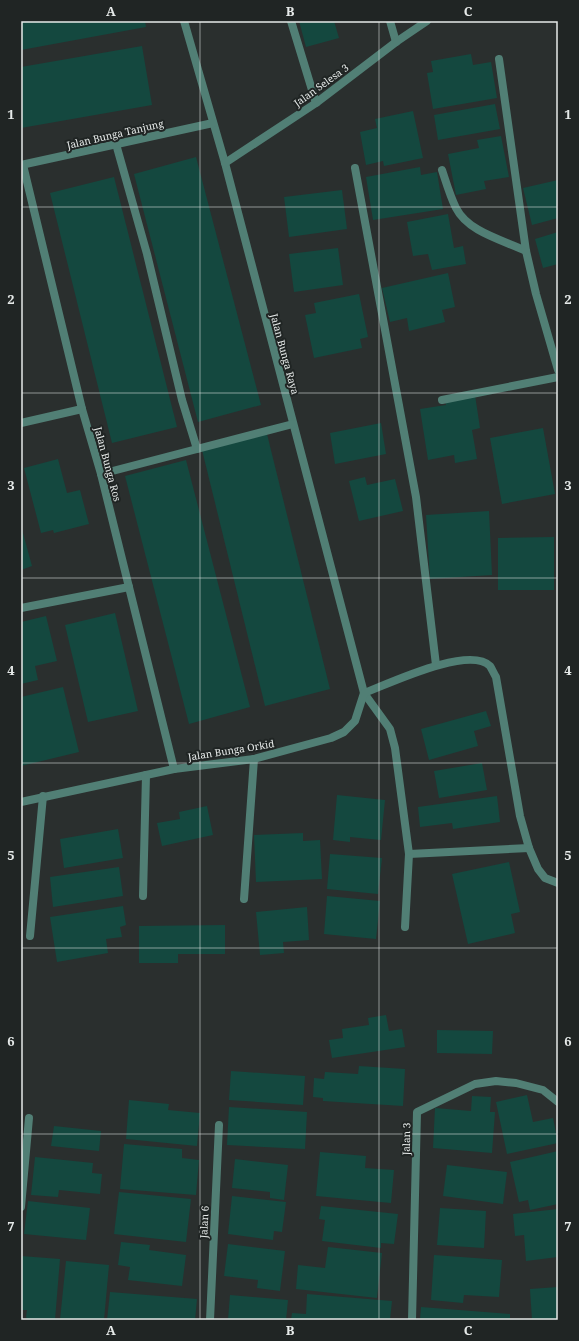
<svg xmlns="http://www.w3.org/2000/svg" width="579" height="1341" font-family="'Noto Serif',serif">
<style>
.building{fill:#14483f}
.lines{fill:none;stroke-linecap:round;stroke-linejoin:round}
.service{stroke:#517f75;stroke-width:8}
.minor{stroke:#517f75;stroke-width:8}
.grid{fill:none;stroke:#e6eae9;stroke-width:1;stroke-opacity:0.55}
.labels{text-anchor:middle;stroke-width:4;stroke-linejoin:round;paint-order:stroke}
.street-label{font-size:10px;fill:#e6eae9;stroke:#202524}
.neatline{fill:none;stroke:#e6eae9;stroke-width:1.5}
.grid-label{font-size:13px;text-anchor:middle;font-weight:bold;fill:#e6eae9}
</style>
<rect width="100%" height="100%" fill="#2a2f2e"/>
<g class="building">
<polygon points="21,21 145,21 146,27 21,50"/>
<polygon points="299,21 334,21 339,38 306,47"/>
<polygon points="142,46 152,105 21,128 21,67"/>
<polygon points="471,54 473,65 491,62 497,98 433,109 427,73 433,72 431,61"/>
<polygon points="495,104 500,129 438,140 434,115"/>
<polygon points="413,111 423,158 384,166 383,161 366,165 360,132 377,128 375,119"/>
<polygon points="501,136 509,177 484,181 486,189 456,195 448,154 479,148 477,140"/>
<polygon points="196,157 261,405 198,422 134,174"/>
<polygon points="420,167 421,175 437,172 443,209 373,220 366,177"/>
<polygon points="114,177 177,427 112,443 50,193"/>
<polygon points="558,180 558,218 532,225 523,188"/>
<polygon points="342,190 347,229 289,237 284,197"/>
<polygon points="448,214 454,248 463,246 466,264 432,270 428,254 413,256 407,222"/>
<polygon points="558,232 558,264 543,268 535,239"/>
<polygon points="338,248 343,285 294,292 289,254"/>
<polygon points="448,273 455,307 442,310 445,322 409,331 407,318 390,322 382,288"/>
<polygon points="359,294 368,337 360,339 362,348 314,358 305,315 316,313 314,303"/>
<polygon points="475,395 480,428 472,430 477,459 455,463 454,455 428,460 420,409 446,405 445,400"/>
<polygon points="381,423 386,454 335,464 330,433"/>
<polygon points="543,428 555,494 502,504 490,438"/>
<polygon points="267,434 330,689 265,706 202,450"/>
<polygon points="58,459 67,493 80,490 89,524 54,533 53,530 41,533 24,468"/>
<polygon points="186,460 250,707 189,724 125,476"/>
<polygon points="365,477 367,485 395,479 403,511 359,521 349,481"/>
<polygon points="489,511 492,575 430,579 426,515"/>
<polygon points="21,526 32,566 21,570"/>
<polygon points="554,537 554,590 498,590 498,538"/>
<polygon points="115,613 138,711 88,722 65,625"/>
<polygon points="46,616 57,661 35,666 38,680 21,684 21,622"/>
<polygon points="63,687 79,752 21,766 21,697"/>
<polygon points="486,711 491,726 474,731 478,746 429,760 421,729"/>
<polygon points="482,763 487,790 439,798 434,771"/>
<polygon points="337,795 385,800 381,840 350,837 350,842 333,840"/>
<polygon points="497,796 500,822 453,829 452,823 420,827 418,807"/>
<polygon points="207,806 213,835 162,846 157,823 180,819 179,812"/>
<polygon points="118,829 123,858 64,868 60,839"/>
<polygon points="303,833 303,841 320,840 322,879 256,882 254,835"/>
<polygon points="330,854 382,858 378,894 327,889"/>
<polygon points="509,862 520,912 511,914 515,933 468,944 452,874"/>
<polygon points="119,867 123,896 53,907 50,877"/>
<polygon points="327,896 380,901 376,939 324,934"/>
<polygon points="123,906 126,925 120,927 122,937 106,939 108,953 57,962 50,917"/>
<polygon points="307,907 309,940 283,942 284,953 260,955 256,912"/>
<polygon points="225,925 225,954 178,954 178,963 139,963 139,926"/>
<polygon points="386,1015 389,1031 402,1029 405,1047 332,1058 329,1040 343,1038 342,1029 369,1025 368,1018"/>
<polygon points="437,1030 493,1031 492,1054 437,1053"/>
<polygon points="359,1066 405,1069 403,1106 323,1101 323,1098 313,1097 314,1078 324,1079 325,1072 358,1074"/>
<polygon points="231,1071 305,1076 303,1105 229,1100"/>
<polygon points="527,1095 533,1122 553,1118 558,1143 507,1154 496,1102"/>
<polygon points="472,1096 491,1097 490,1112 495,1112 492,1153 433,1148 435,1108 471,1111"/>
<polygon points="129,1100 169,1104 168,1110 200,1113 197,1146 126,1139"/>
<polygon points="229,1107 307,1112 305,1149 227,1145"/>
<polygon points="54,1126 101,1131 99,1151 51,1146"/>
<polygon points="124,1144 182,1149 182,1158 199,1160 196,1195 120,1189"/>
<polygon points="558,1151 558,1204 530,1210 528,1200 519,1202 510,1162"/>
<polygon points="320,1152 366,1156 365,1168 394,1170 391,1203 316,1196"/>
<polygon points="35,1157 93,1163 92,1173 102,1174 100,1194 59,1190 58,1197 31,1195"/>
<polygon points="235,1159 288,1165 284,1200 270,1198 270,1192 232,1188"/>
<polygon points="447,1165 507,1172 503,1204 443,1196"/>
<polygon points="119,1192 191,1199 186,1242 114,1234"/>
<polygon points="232,1196 286,1202 282,1232 274,1231 273,1240 228,1234"/>
<polygon points="28,1201 90,1208 86,1240 24,1234"/>
<polygon points="321,1206 398,1214 394,1244 381,1243 381,1248 322,1241 325,1220 319,1219"/>
<polygon points="440,1208 486,1211 484,1248 437,1245"/>
<polygon points="558,1209 558,1257 526,1261 524,1235 515,1236 513,1214"/>
<polygon points="121,1242 150,1245 149,1250 186,1255 182,1286 128,1280 130,1267 118,1265"/>
<polygon points="228,1244 285,1251 280,1291 257,1288 258,1280 224,1276"/>
<polygon points="328,1247 382,1253 377,1298 296,1289 298,1265 325,1268"/>
<polygon points="434,1255 502,1260 499,1297 464,1295 463,1303 431,1300"/>
<polygon points="21,1256 60,1259 55,1320 28,1320 26,1317 27,1310 21,1310"/>
<polygon points="66,1261 109,1265 104,1320 60,1320"/>
<polygon points="558,1287 558,1320 532,1320 530,1289"/>
<polygon points="110,1292 197,1299 195,1320 107,1320"/>
<polygon points="307,1294 392,1301 390,1320 291,1320 292,1313 306,1314"/>
<polygon points="230,1295 288,1300 286,1320 228,1320"/>
<polygon points="421,1307 510,1314 510,1320 420,1320"/>
</g>
<g class="lines">
<g class="service">
<polyline points="291,21 316,103"/>
<polyline points="116,144 147,254 182,400 197,449"/>
<path d="M442,170C446,182 450,196 456,208C468,232 503,240 526,251"/>
<polyline points="442,400 558,377"/>
</g>
<g class="minor">
<polyline points="184,21 225,163 364,693 390,729 395,748 409,854 405,927"/>
<polyline points="390,21 396,42"/>
<polyline points="499,59 526,251 536,294 558,370"/>
<polyline points="225,163 316,103 396,42 427,21"/>
<polyline points="21,165 213,123"/>
<polyline points="23,165 82,409 101,474 174,769"/>
<polyline points="355,168 416,497 436,665"/>
<polyline points="21,423 82,409"/>
<polyline points="101,474 293,424"/>
<polyline points="21,608 129,587"/>
<path d="M21,802L174,769L254,759L331,738L344,732L355,721L364,693C388,684 469,645 490,666C492,669 494,674 496,677L520,816L529,848L538,869L545,878L558,883"/>
<polyline points="409,854 529,848"/>
<polyline points="143,896 146,775"/>
<polyline points="244,899 254,759"/>
<polyline points="30,936 43,796"/>
<polyline points="21,1207 29,1118"/>
<polyline points="210,1320 219,1125"/>
<polyline points="412,1320 417,1112 475,1084 496,1081 516,1083 543,1090 558,1102"/>
</g>
</g>
<path class="grid" d="M200,21V1320M379,21V1320M21,207H558M21,393H558M21,578H558M21,763H558M21,948H558M21,1134H558"/>
<g class="labels">
<g class="street-label">
<text transform="translate(321 85) rotate(-36)" y="4">Jalan Selesa 3</text>
<text transform="translate(115 134) rotate(-13)" y="4">Jalan Bunga Tanjung</text>
<text transform="translate(285 354) rotate(75)" y="4">Jalan Bunga Raya</text>
<text transform="translate(108 464) rotate(75)" y="4">Jalan Bunga Ros</text>
<text transform="translate(231 750) rotate(-9)" y="4">Jalan Bunga Orkid</text>
<text transform="translate(406 1139) rotate(-89)" y="4">Jalan 3</text>
<text transform="translate(204 1222) rotate(-87)" y="4">Jalan 6</text>
</g>
</g>
<rect width="579" height="1341" fill="none" stroke="#202524" stroke-width="44"/>
<rect x="22" y="22" width="535" height="1297" class="neatline"/>
<g class="grid-label">
<text x="111" y="16">A</text>
<text x="290" y="16">B</text>
<text x="468" y="16">C</text>
<text x="11" y="119">1</text>
<text x="568" y="119">1</text>
<text x="11" y="304">2</text>
<text x="568" y="304">2</text>
<text x="11" y="490">3</text>
<text x="568" y="490">3</text>
<text x="11" y="675">4</text>
<text x="568" y="675">4</text>
<text x="11" y="860">5</text>
<text x="568" y="860">5</text>
<text x="11" y="1046">6</text>
<text x="568" y="1046">6</text>
<text x="11" y="1231">7</text>
<text x="568" y="1231">7</text>
<text x="111" y="1335">A</text>
<text x="290" y="1335">B</text>
<text x="468" y="1335">C</text>
</g>
</svg>
